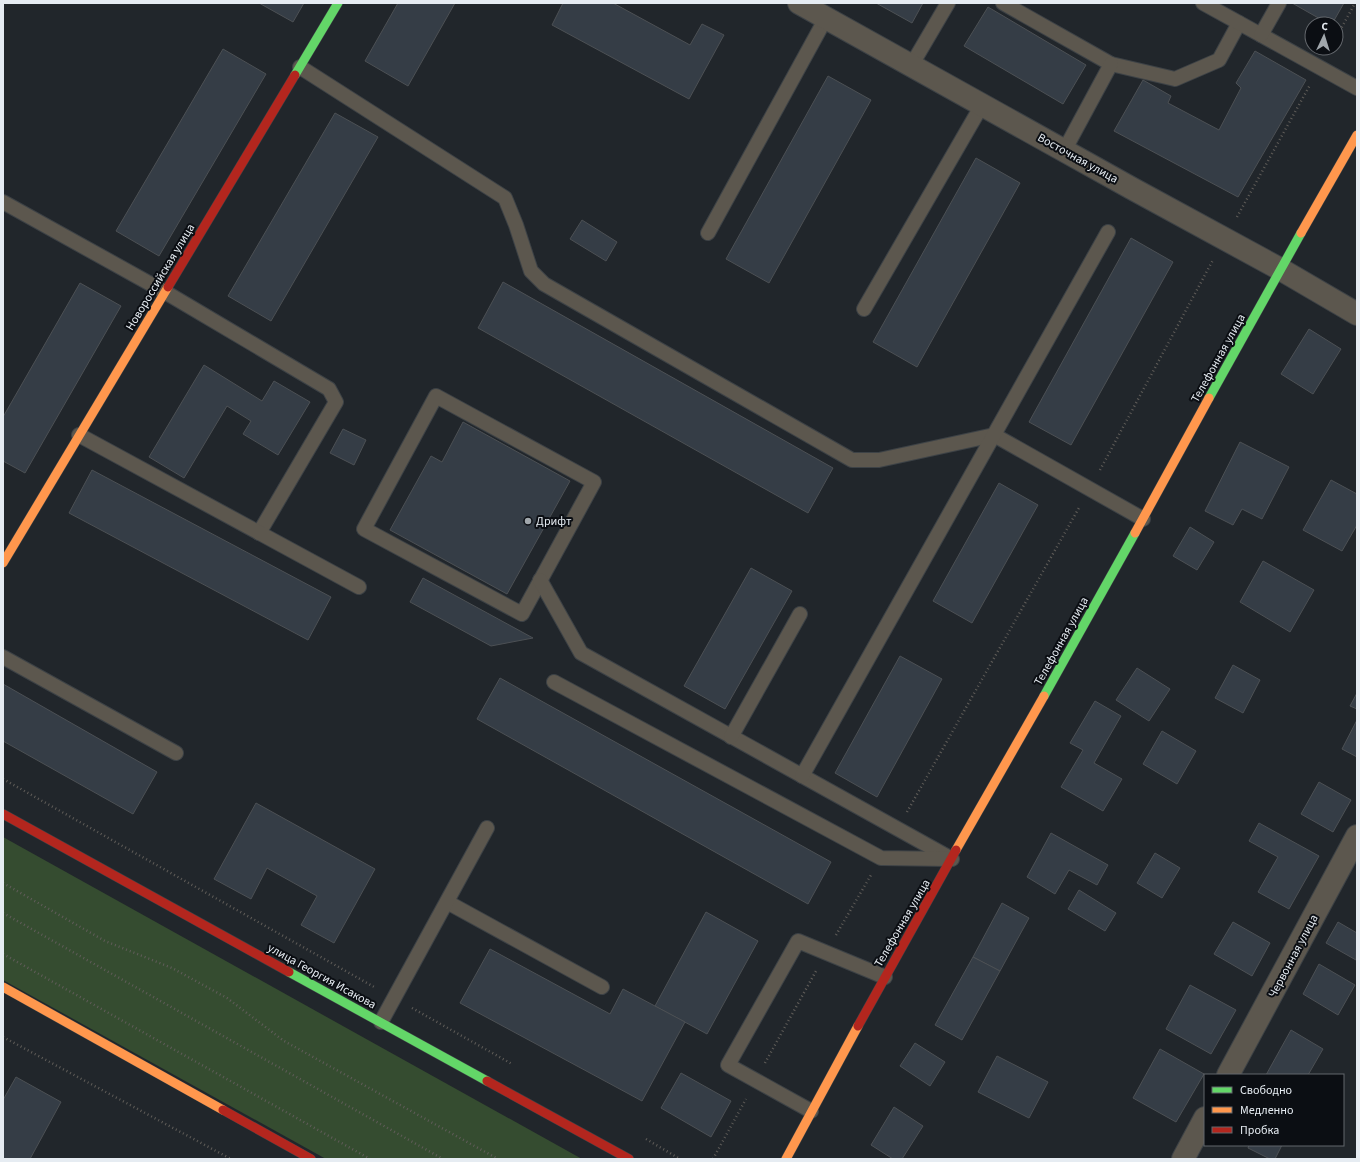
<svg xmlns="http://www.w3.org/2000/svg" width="1360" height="1162" font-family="'Source Sans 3',sans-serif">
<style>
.green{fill:#354c30}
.building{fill:#353d46;stroke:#4c5054}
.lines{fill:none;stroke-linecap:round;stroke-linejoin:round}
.lane-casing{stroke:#3d4246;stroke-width:16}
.street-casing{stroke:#3d4246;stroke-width:24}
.fast-casing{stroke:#3d4246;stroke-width:10}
.slow-casing{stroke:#3d4246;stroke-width:10}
.jam-casing{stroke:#3d4246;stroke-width:10}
.path{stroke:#605d59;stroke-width:2.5;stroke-dasharray:1 3;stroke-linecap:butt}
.lane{stroke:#5c574e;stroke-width:14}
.street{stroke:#5c574e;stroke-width:22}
.fast{stroke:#63d668;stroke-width:9}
.slow{stroke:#ff974d;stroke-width:9}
.jam{stroke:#b3261e;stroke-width:9}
.poi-dot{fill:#a1a7ac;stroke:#0b0e13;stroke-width:1.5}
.labels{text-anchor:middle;stroke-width:4;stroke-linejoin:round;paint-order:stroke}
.street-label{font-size:12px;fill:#e6ecf2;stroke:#0b0e13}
.poi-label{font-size:12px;fill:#e6ecf2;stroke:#0b0e13;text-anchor:start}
</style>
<rect width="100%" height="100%" fill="#21262b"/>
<polygon class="green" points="3,837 582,1159 326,1159 3,980"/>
<g class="building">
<polygon points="259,3 304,3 293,22"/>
<polygon points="398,3 455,3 408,86 365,61"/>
<polygon points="563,3 613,3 690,45 702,24 724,35 689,99 552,25"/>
<polygon points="876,3 923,3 912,23"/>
<polygon points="1292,3 1344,3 1332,24 1329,24"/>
<polygon points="988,7 1086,65 1063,104 964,46"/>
<polygon points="223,49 266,74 159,256 116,231"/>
<polygon points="1255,51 1306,80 1238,197 1114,131 1143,80 1171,96 1168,103 1219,130 1241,88 1236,83"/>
<polygon points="828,76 871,100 769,283 726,259"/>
<polygon points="335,113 378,137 271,321 228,296"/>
<polygon points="976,158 1020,183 917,367 873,342"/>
<polygon points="582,220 617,242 606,261 570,239"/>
<polygon points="1131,238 1173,262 1071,445 1029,422"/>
<polygon points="503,282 833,468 808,513 478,328"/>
<polygon points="80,283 121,306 25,473 3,461 3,417"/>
<polygon points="1309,329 1341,349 1313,394 1281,374"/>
<polygon points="204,365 262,401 274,381 310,402 278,455 243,434 251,421 227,406 184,478 149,457"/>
<polygon points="463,422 570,481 507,594 390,530 431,456 442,462"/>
<polygon points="343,429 366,440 354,465 330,453"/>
<polygon points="1240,442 1289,467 1262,519 1242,509 1233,525 1205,511"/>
<polygon points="92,470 331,597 308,640 69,513"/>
<polygon points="1331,480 1357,494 1357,525 1342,551 1303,530"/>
<polygon points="999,483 1038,505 972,623 933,601"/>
<polygon points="1190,527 1214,542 1197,570 1173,556"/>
<polygon points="1263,561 1314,590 1290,632 1240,602"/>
<polygon points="751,568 792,591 725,709 684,686"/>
<polygon points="423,578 533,638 491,646 410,602"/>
<polygon points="900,656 942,679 877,797 835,773"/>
<polygon points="1233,665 1260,680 1243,713 1215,698"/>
<polygon points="1137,668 1170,689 1149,721 1116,700"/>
<polygon points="500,678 831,862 808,904 477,719"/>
<polygon points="3,684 157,772 133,814 3,741"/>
<polygon points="1357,693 1357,709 1350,706"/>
<polygon points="1095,701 1121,716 1094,763 1122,779 1103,811 1061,787 1083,750 1070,743"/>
<polygon points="1357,720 1357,757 1342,749"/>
<polygon points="1162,731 1196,751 1177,784 1143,764"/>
<polygon points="1319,782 1351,800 1333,832 1301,814"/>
<polygon points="256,803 375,869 334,943 301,925 317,896 267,868 251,899 214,879"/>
<polygon points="1259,823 1319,856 1289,909 1258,892 1278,857 1249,841"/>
<polygon points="1051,833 1108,865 1097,885 1069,870 1055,894 1027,877"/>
<polygon points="1155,853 1180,868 1162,898 1137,883"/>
<polygon points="1079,890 1116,913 1105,931 1068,909"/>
<polygon points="1002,903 1029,918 1000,971 973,957"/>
<polygon points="706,912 758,941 707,1034 655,1006"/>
<polygon points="1233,922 1270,943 1252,976 1214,954"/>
<polygon points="1338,922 1357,933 1356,960 1326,943"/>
<polygon points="490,949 610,1014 623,989 685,1022 642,1101 460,1003"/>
<polygon points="973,957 1000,971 962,1040 935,1025"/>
<polygon points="1319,964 1355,985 1338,1015 1303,994"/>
<polygon points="1190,985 1236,1010 1211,1054 1166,1029"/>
<polygon points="1291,1030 1323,1049 1308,1075 1266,1075"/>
<polygon points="915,1043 945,1062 930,1086 900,1066"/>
<polygon points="1160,1049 1204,1074 1176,1122 1133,1098"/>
<polygon points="997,1056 1048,1082 1029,1118 978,1092"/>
<polygon points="681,1073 731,1101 711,1137 661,1108"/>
<polygon points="16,1077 61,1102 30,1159 3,1159 3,1100"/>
<polygon points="894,1107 923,1126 902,1159 893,1159 871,1145"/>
<polygon points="1249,1145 1282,1145 1275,1159 1270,1159 1248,1148"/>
</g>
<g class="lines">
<g class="lane-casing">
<g id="lane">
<polyline points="1003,3 1111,64 1175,79 1219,60 1239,23"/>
<polyline points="1203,3 1357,88"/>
<polyline points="1261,35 1279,3"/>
<polyline points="911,66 948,3"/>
<polyline points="300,67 505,198 516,225 531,271 544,284 852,460 879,460 994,435 1143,519"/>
<polyline points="1064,151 1111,64"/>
<polyline points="3,202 165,292 329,389 336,402 259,533"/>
<polyline points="708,233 826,18"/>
<polyline points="864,309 982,105"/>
<polygon points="436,396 594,482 522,614 364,529"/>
<polyline points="79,435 359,587"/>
<polyline points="540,580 581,653 952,859"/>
<polyline points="3,657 176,753"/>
<polyline points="554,682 881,858 949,859"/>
<polyline points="731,737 800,614"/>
<polyline points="802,776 1108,232"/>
<polyline points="447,902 602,987"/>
<polyline points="381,1022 487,828"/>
<polyline points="811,1111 728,1065 798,941 885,977"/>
</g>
</g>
<g class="street-casing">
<g id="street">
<polyline points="799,3 1133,189 1280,269 1357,314"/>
<polyline points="1228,1075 1357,836"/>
<polyline points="1183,1159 1205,1118"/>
</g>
</g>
<g class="fast-casing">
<g id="fast">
<polyline points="295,75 338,3"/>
<polyline points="1209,398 1301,233"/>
<polyline points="1044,696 1135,533"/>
<polyline points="289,972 487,1081"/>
</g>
</g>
<g class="slow-casing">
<g id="slow">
<polyline points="1301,233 1357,135"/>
<polyline points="1135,533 1209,398"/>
<polyline points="3,563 168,287"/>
<polyline points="956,850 1044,696"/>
<polyline points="3,987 223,1110"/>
<polyline points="786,1159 858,1026"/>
</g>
</g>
<g class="jam-casing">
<g id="jam">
<polyline points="168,287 295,75"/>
<polyline points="3,814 289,972"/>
<polyline points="858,1026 956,850"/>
<polyline points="487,1081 629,1159"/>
<polyline points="223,1110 311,1159"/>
</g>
</g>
<g class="path">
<polyline points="1336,38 1355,3"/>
<polyline points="1237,217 1310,85"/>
<polyline points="1100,470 1213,260"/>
<polyline points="3,779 376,988"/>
<polyline points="907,812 1080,506"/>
<polyline points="3,883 105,941 172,968 227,998 284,1041 498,1159"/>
<polyline points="3,913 443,1159"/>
<polyline points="836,935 871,875"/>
<polyline points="3,954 370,1159"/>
<polyline points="412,1008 512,1064"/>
<polyline points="3,1037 231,1159"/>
<polyline points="765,1063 816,971"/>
<polyline points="646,1139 680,1159"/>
<polyline points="713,1159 746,1099"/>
</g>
<use href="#lane" class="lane"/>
<use href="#street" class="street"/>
<use href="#fast" class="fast"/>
<use href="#slow" class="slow"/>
<use href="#jam" class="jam"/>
</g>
<circle class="poi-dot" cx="528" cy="521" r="4"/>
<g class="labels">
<g class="street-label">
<text transform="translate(1078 158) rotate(29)" y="4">Восточная улица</text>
<text transform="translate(160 277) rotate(-59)" y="4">Новороссийская улица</text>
<text transform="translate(1218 358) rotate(-61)" y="4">Телефонная улица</text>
<text transform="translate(1061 641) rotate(-61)" y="4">Телефонная улица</text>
<text transform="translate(902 923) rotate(-60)" y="4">Телефонная улица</text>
<text transform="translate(1293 956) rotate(-62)" y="4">Червонная улица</text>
<text transform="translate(322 976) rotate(29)" y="4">улица Георгия Исакова</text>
</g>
<g class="poi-label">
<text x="536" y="525">Дрифт</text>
</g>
</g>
<rect width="1360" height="1162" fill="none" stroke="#e6ecf2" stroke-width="8"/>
<rect x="1204" y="1074" width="140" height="72" fill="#0b0e13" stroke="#63676c"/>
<rect x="1212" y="1087" width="20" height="6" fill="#63d668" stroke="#63676c"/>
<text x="1240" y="1094" font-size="12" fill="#e6ecf2">Свободно</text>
<rect x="1212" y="1107" width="20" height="6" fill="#ff974d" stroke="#63676c"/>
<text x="1240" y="1114" font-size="12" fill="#e6ecf2">Медленно</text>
<rect x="1212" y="1127" width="20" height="6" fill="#b3261e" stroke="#63676c"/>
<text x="1240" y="1134" font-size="12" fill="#e6ecf2">Пробка</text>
<g transform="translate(1324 36) rotate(4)"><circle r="19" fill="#0b0e13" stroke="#63676c"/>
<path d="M0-3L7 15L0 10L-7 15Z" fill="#a1a7ac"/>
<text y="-6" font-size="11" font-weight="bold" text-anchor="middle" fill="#e6ecf2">С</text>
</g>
</svg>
